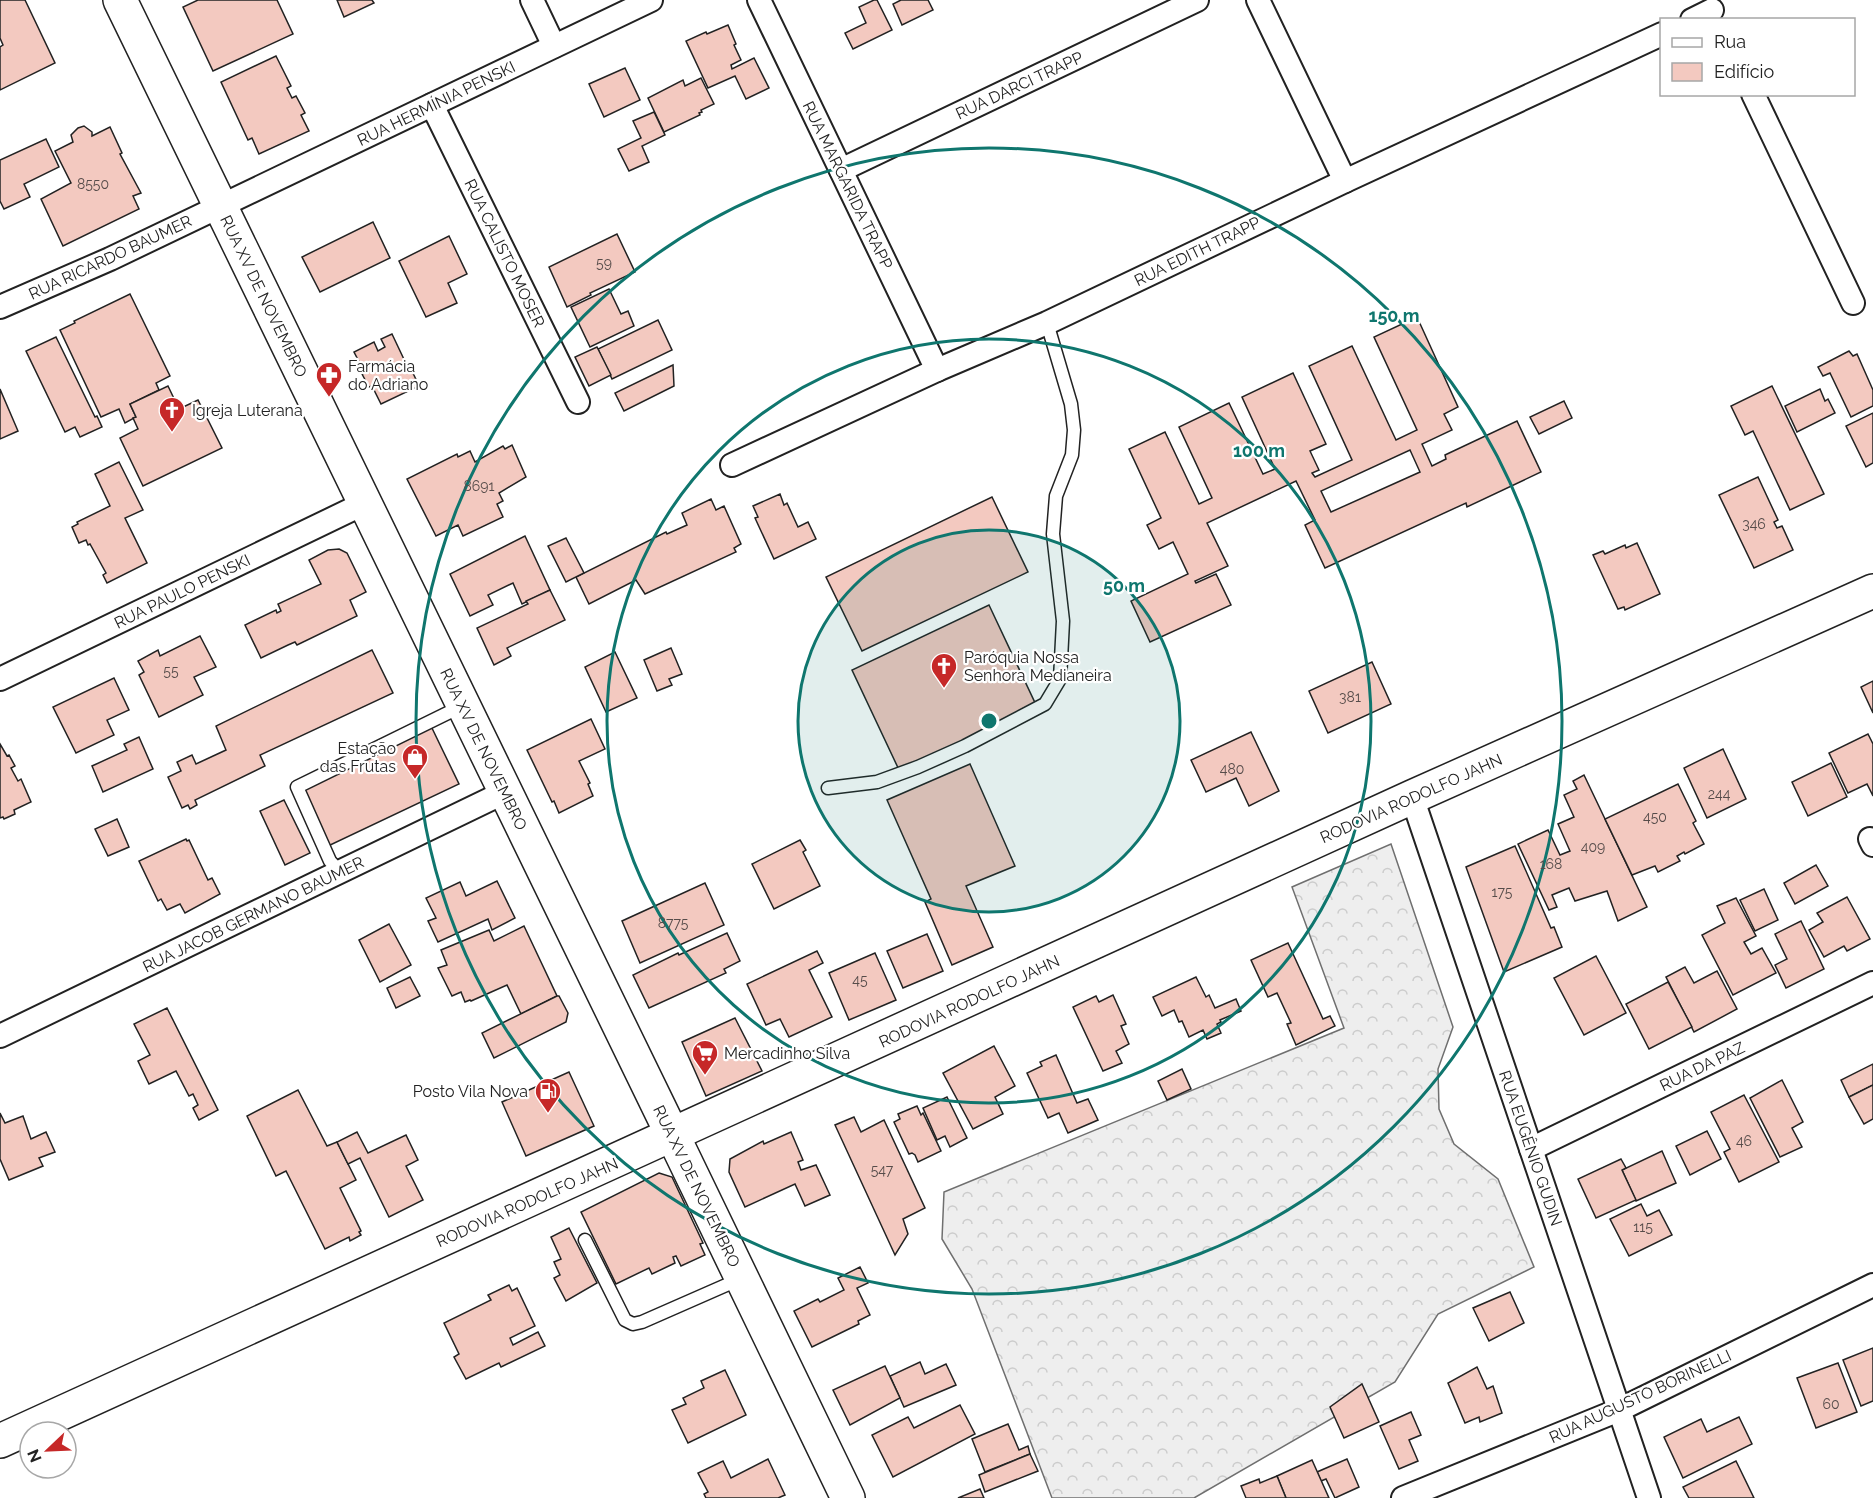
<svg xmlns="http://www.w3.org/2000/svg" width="1873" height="1498" font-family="Raleway,sans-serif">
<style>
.forest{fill:url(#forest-crowns);stroke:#6f6f6f;stroke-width:1.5}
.building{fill:#f3c9c0;stroke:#222;stroke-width:1.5;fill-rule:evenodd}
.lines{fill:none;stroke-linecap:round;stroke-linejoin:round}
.lane-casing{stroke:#222;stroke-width:15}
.street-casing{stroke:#222;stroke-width:26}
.secondary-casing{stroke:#222;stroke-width:36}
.primary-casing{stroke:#222;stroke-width:36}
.lane{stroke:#fff;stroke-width:12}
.street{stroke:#fff;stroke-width:22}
.secondary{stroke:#fff;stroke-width:33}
.primary{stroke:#fff;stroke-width:33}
.ring{fill:none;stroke:#0f766e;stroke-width:3}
.labels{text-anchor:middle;stroke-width:4.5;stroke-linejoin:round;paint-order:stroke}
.number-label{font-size:14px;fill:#564c4a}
.street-label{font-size:16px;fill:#222;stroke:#fff}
.poi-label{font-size:16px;fill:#222;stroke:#fff;text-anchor:start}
.centre{fill:#0f766e;stroke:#fff;stroke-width:3}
.ring-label{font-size:18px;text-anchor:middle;font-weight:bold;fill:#0f766e;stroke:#fff;stroke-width:4.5;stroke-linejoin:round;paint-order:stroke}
</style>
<defs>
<pattern id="forest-crowns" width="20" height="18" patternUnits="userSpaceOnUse" patternTransform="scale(1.5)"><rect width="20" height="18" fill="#eee"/><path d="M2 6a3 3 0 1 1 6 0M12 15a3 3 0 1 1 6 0" fill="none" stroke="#ccc"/></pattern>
</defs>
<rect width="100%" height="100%" fill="#fff"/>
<polygon class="forest" points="1391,844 1453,1027 1438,1069 1439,1109 1454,1144 1498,1179 1534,1267 1438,1314 1395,1382 1194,1498 1052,1498 972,1289 942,1239 944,1192 1344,1028 1292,887"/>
<g class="building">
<polygon points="0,0 25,0 55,63 0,90 0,47 3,45 0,38"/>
<polygon points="198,0 277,0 293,34 213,71 183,7"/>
<polygon points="337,0 372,0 374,3 344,17"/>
<polygon points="874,0 877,0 892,30 853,49 845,33 866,23 859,7"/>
<polygon points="901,0 928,0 933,10 902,25 893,4"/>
<polygon points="728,25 736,44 734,45 741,60 731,65 732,69 754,58 769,88 746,99 735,76 708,88 686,41 706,32 707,34"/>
<polygon points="276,56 291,86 287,88 292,98 296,96 305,113 301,115 309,131 259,154 252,138 248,140 221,82"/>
<polygon points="625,68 640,100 604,117 589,84"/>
<polygon points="701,78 714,104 701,110 702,112 699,113 700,115 664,132 648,98 683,80 685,86"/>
<polygon points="654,112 665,135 642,146 649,162 629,171 618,149 641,138 633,121"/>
<polygon points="84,126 92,132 92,136 110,127 122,153 120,154 141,193 133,196 139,209 63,246 41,199 71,183 55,151 73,142 71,135 78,128"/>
<polygon points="46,139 59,167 24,184 30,197 4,209 0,201 0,160"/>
<polygon points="373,222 390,258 320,292 302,257"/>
<polygon points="617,234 635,272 590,293 591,295 567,307 549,267"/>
<polygon points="449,236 467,274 448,283 457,303 426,317 399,261"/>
<polygon points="609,289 621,314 628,311 634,326 590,347 571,307"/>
<polygon points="130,294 170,376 156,383 159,390 130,404 136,417 125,423 119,409 101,417 60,330 75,323 74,321"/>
<path d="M1417,317L1458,407L1444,414L1452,430L1422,444L1432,466L1446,459L1445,455L1517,421L1541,472L1467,507L1466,503L1325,568L1305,525L1315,520L1296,481L1207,523L1228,566L1195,581L1196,583L1216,574L1231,605L1150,642L1131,601L1188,574L1173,542L1159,549L1147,525L1161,518L1129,449L1165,432L1199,504L1212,498L1179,427L1229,403L1263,474L1275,469L1242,397L1293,373L1326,444L1310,451L1319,470L1312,473L1315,477L1352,460L1309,366L1352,346L1396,440L1417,430L1374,337ZM1410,450L1420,472L1331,512L1321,491Z"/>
<polygon points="658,320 672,350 612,379 598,349"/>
<polygon points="392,334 410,372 412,371 419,386 381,404 372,386 369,387 362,374 365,373 354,352 374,342 378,351 385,347 381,339"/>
<polygon points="56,337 95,417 97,416 102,427 80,437 75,427 65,432 26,351"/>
<polygon points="597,347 611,375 589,386 575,357"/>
<polygon points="1849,351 1853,356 1857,354 1873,390 1873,406 1851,417 1830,373 1823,376 1818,367"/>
<polygon points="673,365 674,386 624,411 615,393"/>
<polygon points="168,386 179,409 198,400 222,448 143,486 120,438 138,429 133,418 136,417 130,404"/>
<polygon points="1772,386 1824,494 1790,510 1753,431 1745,435 1731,406"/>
<polygon points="0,389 18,431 0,439"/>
<polygon points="1820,389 1825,401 1828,399 1835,413 1797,432 1785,406"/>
<polygon points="1564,401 1572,418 1539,434 1530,417"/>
<polygon points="1873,413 1873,463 1866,467 1846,426"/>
<polygon points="512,445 526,477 499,493 503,501 497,504 503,517 463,536 458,525 436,536 407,479 457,454 458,457 470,451 475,462 503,446 505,449"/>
<polygon points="119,462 143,510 125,518 147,563 107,583 103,575 106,573 90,544 88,545 86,540 79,543 72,527 78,524 77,522 110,506 95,474"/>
<polygon points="1758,477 1778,520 1774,522 1777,528 1782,526 1793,550 1754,568 1719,495"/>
<polygon points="780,494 784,505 787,503 798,527 808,522 816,539 774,559 755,518 758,517 753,506"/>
<polygon points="992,497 1028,572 862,651 826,577"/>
<polygon points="711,499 716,510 724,506 741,544 734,548 736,552 645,594 636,580 589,604 576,577 666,532 667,534 687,525 682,513"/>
<polygon points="525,536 550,590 522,604 513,583 488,595 493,605 470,616 450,574"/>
<polygon points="566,538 584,573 566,582 548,546"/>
<polygon points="1637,543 1660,594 1625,610 1624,607 1618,609 1593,555 1603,551 1605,554 1625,545 1626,548"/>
<polygon points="339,549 347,553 366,592 350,600 357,616 297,645 295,642 288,645 261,658 245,625 276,610 277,613 281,611 278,604 321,584 309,560 328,550"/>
<polygon points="550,590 565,620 507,648 511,656 494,665 477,628 528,604 526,601"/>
<polygon points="989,605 1037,707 900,772 852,670"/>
<polygon points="200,636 216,667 194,677 203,695 159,717 139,675 144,672 138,661 158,650 160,656"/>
<polygon points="671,648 682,674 669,679 672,685 657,691 644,660"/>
<polygon points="372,650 393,693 260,755 265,766 195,800 197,805 190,809 188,805 182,808 168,777 181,771 177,762 192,755 196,764 226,750 216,726"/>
<polygon points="615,652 637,698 606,712 585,667"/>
<polygon points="1372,662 1391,704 1328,733 1309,691"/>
<polygon points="114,678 129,710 107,720 114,735 76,753 53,707"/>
<polygon points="1873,681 1873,713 1861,687"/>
<polygon points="591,719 605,749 579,761 590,783 588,784 593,796 559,813 554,801 552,802 527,750"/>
<polygon points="430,724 459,784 326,847 298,789"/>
<polygon points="1251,732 1279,791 1249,806 1236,778 1206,792 1191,760"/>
<polygon points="1868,734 1873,744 1873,796 1867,784 1848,793 1829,753"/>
<polygon points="139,737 153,769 103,792 92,766 127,750 124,744"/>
<polygon points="0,744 7,756 9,755 15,766 11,768 18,781 21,779 31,802 14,810 15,814 4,819 3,817 0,818"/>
<polygon points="1723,749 1746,799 1707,818 1684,768"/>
<polygon points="1831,763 1847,797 1808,816 1792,782"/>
<polygon points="970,764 1015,866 966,886 993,947 952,965 925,902 931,899 887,800"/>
<polygon points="1584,775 1647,907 1618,921 1607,891 1575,901 1569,888 1552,895 1557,907 1549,910 1518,844 1548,830 1560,855 1570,851 1558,824 1574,817 1564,795 1577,789 1573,781"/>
<polygon points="1678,784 1696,821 1693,823 1704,844 1685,854 1684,852 1677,856 1680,861 1658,872 1655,866 1632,875 1605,819"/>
<polygon points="284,800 310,853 285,865 260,811"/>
<polygon points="117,819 129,847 108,856 95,829"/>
<polygon points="186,839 187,841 189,840 208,880 212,878 220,894 185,913 180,904 167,910 161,899 158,901 139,861"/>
<polygon points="800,840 806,850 803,852 820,886 774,909 752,864"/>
<polygon points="1515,846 1551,928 1554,927 1562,947 1504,972 1466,867"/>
<polygon points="1816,865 1828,886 1795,904 1784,883"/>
<polygon points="497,881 515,918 492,930 488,919 438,942 428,921 436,918 426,898 460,882 466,896"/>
<polygon points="705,883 724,925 640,963 622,921"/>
<polygon points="1764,889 1778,920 1755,931 1740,900"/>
<polygon points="1847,897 1870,939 1847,951 1844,946 1824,957 1809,930 1823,922 1817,913"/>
<polygon points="1736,898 1756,936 1744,942 1751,954 1762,948 1776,973 1733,995 1702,935 1725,923 1717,906"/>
<polygon points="1801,921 1824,969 1786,988 1775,965 1787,959 1775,934"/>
<polygon points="389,924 411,965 380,982 359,940"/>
<polygon points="524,926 557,996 521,1014 507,985 471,1001 470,1000 465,1002 461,992 452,996 438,968 447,965 441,950 489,930 494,941"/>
<polygon points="727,933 740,961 724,969 726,973 649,1008 633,975 678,953 679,955"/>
<polygon points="927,934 943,971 903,988 887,951"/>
<polygon points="1288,943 1323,1019 1330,1016 1335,1026 1296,1045 1287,1024 1291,1023 1277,993 1268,997 1251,960"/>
<polygon points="817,951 823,963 809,970 832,1017 789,1037 780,1019 766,1025 747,984"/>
<polygon points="875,953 896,1000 849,1020 829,973"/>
<polygon points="1596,956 1626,1013 1584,1035 1554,978"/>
<polygon points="1685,967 1694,983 1717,971 1737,1009 1694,1032 1666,977"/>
<polygon points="410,977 420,996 396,1008 387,988"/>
<polygon points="1196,977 1206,997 1209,995 1215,1008 1236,999 1241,1011 1220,1020 1221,1022 1217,1024 1221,1033 1207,1039 1203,1030 1189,1037 1182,1021 1179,1022 1174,1010 1162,1016 1153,997"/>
<polygon points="1668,982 1692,1027 1649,1049 1626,1004"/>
<polygon points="1113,995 1126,1024 1121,1026 1129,1044 1116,1051 1122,1063 1103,1071 1073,1007 1096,996 1099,1002"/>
<polygon points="557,996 559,996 568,1013 566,1022 494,1058 482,1033"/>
<polygon points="167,1008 218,1110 199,1120 193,1108 198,1105 193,1094 189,1096 176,1071 149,1084 138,1061 150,1055 134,1024"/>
<polygon points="735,1018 762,1071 706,1096 682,1042"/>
<polygon points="994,1046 1015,1086 995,1097 1003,1114 973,1129 943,1073"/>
<polygon points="1056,1055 1077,1103 1088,1099 1098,1120 1068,1133 1059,1113 1048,1118 1027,1073 1042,1066 1040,1062"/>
<polygon points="1873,1064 1873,1085 1849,1097 1841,1080"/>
<polygon points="1182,1069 1191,1089 1167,1100 1158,1081"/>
<polygon points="569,1072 594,1126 526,1156 502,1102"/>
<polygon points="1782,1080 1803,1122 1792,1128 1802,1147 1780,1157 1750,1098"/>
<polygon points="1873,1085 1873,1119 1864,1124 1849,1097"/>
<polygon points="298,1090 327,1146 337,1142 356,1180 340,1188 361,1231 359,1232 361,1235 350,1241 349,1237 325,1249 286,1171 276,1176 247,1116"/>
<polygon points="1744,1095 1779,1162 1739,1182 1724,1152 1730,1149 1711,1112"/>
<polygon points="947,1097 967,1138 950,1147 945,1136 937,1140 923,1108"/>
<polygon points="917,1106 921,1115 923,1113 941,1151 918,1162 915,1155 912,1153 909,1154 894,1122 900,1119 898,1114"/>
<polygon points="0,1113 5,1123 23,1116 31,1139 46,1132 55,1152 39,1158 43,1166 9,1180 0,1159"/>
<polygon points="854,1117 861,1132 884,1120 925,1208 903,1219 908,1234 895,1255 835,1125"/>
<polygon points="1707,1131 1721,1159 1690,1175 1676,1146"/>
<polygon points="357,1132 368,1153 406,1135 418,1160 406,1166 423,1200 389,1217 360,1158 348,1164 337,1142"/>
<polygon points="791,1132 803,1160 798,1162 801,1170 816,1165 830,1195 805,1206 795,1184 745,1207 729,1172 730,1159 763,1141 764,1144"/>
<polygon points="1662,1151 1676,1183 1636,1201 1622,1170"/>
<polygon points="1621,1159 1626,1168 1622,1170 1636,1200 1596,1218 1578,1179"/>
<polygon points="659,1173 672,1177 703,1243 700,1244 705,1255 681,1266 676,1256 673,1257 675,1263 652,1274 649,1268 616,1284 581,1212"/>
<polygon points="1641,1204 1647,1216 1659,1210 1672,1235 1629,1256 1610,1219"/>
<polygon points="569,1228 597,1283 566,1301 554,1278 560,1275 554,1262 561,1259 551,1237"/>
<polygon points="860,1267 868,1283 857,1288 870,1315 858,1321 859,1324 812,1347 794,1311 818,1299 820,1302 844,1290 838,1278"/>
<polygon points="509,1285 512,1291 517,1288 535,1326 510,1338 513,1345 538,1332 545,1346 501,1367 499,1363 466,1379 454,1357 459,1354 444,1323 491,1300 488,1295"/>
<polygon points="1510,1292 1524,1323 1489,1341 1473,1308"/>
<polygon points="1873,1348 1873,1401 1861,1406 1843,1360"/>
<polygon points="920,1362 925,1374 946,1364 956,1385 904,1407 890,1376"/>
<polygon points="1838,1363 1857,1412 1816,1428 1797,1378"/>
<polygon points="885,1366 900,1398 850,1425 833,1390"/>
<polygon points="1477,1367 1487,1389 1493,1386 1502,1413 1480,1422 1479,1417 1465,1423 1448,1383"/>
<polygon points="725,1370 746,1415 688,1443 672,1410 686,1404 683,1398 704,1388 701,1381"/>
<polygon points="1362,1384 1379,1422 1344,1438 1330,1407"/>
<polygon points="960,1405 975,1434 893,1477 872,1435 908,1417 914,1428"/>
<polygon points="1411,1412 1421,1435 1409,1440 1418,1461 1399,1469 1380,1426"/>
<polygon points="1739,1417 1752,1444 1683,1478 1664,1437 1701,1419 1707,1432"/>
<polygon points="1008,1424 1019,1450 1028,1446 1030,1454 985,1472 972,1439"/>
<polygon points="1030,1454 1038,1471 985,1492 979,1475"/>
<polygon points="768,1459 785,1495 778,1498 706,1498 704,1494 708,1492 698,1473 723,1461 731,1478"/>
<polygon points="1347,1459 1359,1487 1335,1498 1326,1479 1321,1481 1317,1472"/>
<polygon points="1312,1460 1329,1498 1286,1498 1277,1476"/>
<polygon points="1736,1461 1754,1498 1689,1498 1683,1487"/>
<polygon points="1277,1476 1286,1498 1246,1498 1241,1486 1259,1479 1260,1483"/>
<polygon points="980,1489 984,1498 958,1498"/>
</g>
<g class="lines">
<g class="lane-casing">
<g id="lane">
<polyline points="828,788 877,782 918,767 965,746 1045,704 1060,679 1063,621 1053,534 1056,496 1072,455 1074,430 1071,404 1047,323"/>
<polyline points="340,872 330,861 297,787 462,706"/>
<polyline points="585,1240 625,1320 633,1324 642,1322 740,1279"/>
</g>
</g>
<g class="street-casing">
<g id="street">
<polyline points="532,0 554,46"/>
<polyline points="759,0 937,370"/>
<polyline points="1258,0 1345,181"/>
<polyline points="1692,20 1712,10"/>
<polyline points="1753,94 1853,303"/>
<polyline points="432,105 578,402"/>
<polyline points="841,170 1197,0"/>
<polyline points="0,307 110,259 651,0"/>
<polyline points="732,465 937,370 1047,323 1345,181 1662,34"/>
<polyline points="0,679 365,503"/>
<polyline points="1412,797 1649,1498"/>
<polyline points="1870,839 1873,845"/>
<polyline points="0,1036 505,792"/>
<polyline points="1531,1149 1873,983"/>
<polyline points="1403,1498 1619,1410 1873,1285"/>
</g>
</g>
<g class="secondary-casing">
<polyline id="secondary" points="673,1136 848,1498"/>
</g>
<g class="primary-casing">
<g id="primary">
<polyline points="120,0 673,1136"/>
<polyline points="0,1441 1412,797 1873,591"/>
</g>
</g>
<use href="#lane" class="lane"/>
<use href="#street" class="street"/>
<use href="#secondary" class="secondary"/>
<use href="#primary" class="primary"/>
</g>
<circle cx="989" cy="721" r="191" fill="#0f766e" fill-opacity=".12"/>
<g class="ring">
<circle cx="989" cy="721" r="191"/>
<circle cx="989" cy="721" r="382"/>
<circle cx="989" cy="721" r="573"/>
</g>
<defs>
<g id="pharmacy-pin" transform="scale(1.35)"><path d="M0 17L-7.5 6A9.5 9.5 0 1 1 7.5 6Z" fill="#c62828" stroke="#fff"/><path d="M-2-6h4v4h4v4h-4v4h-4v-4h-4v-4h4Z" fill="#fff"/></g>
<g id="church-pin" transform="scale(1.35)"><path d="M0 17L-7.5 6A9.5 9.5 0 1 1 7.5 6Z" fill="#c62828" stroke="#fff"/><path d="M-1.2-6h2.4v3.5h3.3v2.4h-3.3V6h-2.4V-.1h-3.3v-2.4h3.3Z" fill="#fff"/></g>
<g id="shop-pin" transform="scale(1.35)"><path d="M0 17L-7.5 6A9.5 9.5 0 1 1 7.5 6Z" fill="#c62828" stroke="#fff"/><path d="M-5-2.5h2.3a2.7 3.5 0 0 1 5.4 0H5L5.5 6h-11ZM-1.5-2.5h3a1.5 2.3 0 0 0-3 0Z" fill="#fff"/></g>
<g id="supermarket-pin" transform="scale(1.35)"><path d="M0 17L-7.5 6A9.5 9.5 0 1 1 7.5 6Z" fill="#c62828" stroke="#fff"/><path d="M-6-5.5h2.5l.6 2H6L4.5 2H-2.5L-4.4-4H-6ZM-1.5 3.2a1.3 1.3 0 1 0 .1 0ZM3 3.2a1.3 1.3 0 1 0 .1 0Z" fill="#fff"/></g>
<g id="fuel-pin" transform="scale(1.35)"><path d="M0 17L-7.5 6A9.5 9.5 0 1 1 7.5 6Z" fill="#c62828" stroke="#fff"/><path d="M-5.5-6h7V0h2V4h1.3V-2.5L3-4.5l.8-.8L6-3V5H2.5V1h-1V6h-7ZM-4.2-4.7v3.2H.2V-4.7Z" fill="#fff"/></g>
</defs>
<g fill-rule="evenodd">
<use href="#pharmacy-pin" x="329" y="375"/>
<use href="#church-pin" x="172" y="410"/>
<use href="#church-pin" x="944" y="666"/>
<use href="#shop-pin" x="415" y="757"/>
<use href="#supermarket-pin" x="705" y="1053"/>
<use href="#fuel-pin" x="548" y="1091"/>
</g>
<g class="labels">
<g class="number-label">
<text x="93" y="189">8550</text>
<text x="604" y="268">59</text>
<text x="479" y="491">8691</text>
<text x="1754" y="529">346</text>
<text x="171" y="676">55</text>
<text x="1350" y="702">381</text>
<text x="1232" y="774">480</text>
<text x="1719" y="799">244</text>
<text x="1655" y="822">450</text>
<text x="1593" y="852">409</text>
<text x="1551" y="869">168</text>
<text x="1502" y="897">175</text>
<text x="673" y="928">8775</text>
<text x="860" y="985">45</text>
<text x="1744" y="1146">46</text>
<text x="882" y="1175">547</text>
<text x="1643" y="1232">115</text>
<text x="1831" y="1409">60</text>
</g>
<g class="street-label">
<text transform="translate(1019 85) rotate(-25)" y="6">RUA DARCI TRAPP</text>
<text transform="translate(436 103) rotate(-26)" y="6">RUA HERMÍNIA PENSKI</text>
<text transform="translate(848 185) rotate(64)" y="6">RUA MARGARIDA TRAPP</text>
<text transform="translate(1197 251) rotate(-26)" y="6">RUA EDITH TRAPP</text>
<text transform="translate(505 253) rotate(64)" y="6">RUA CALISTO MOSER</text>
<text transform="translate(110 257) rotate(-25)" y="6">RUA RICARDO BAUMER</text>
<text transform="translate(264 296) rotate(64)" y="6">RUA XV DE NOVEMBRO</text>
<text transform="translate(182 591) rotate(-26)" y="6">RUA PAULO PENSKI</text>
<text transform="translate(484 749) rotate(64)" y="6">RUA XV DE NOVEMBRO</text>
<text transform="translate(1411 798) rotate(-24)" y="6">RODOVIA RODOLFO JAHN</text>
<text transform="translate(253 914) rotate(-26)" y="6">RUA JACOB GERMANO BAUMER</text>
<text transform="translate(969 1001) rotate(-25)" y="6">RODOVIA RODOLFO JAHN</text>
<text transform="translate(1702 1066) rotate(-26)" y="6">RUA DA PAZ</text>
<text transform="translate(1531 1148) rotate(71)" y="6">RUA EUGÊNIO GUDIN</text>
<text transform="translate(697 1186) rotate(64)" y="6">RUA XV DE NOVEMBRO</text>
<text transform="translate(527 1202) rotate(-24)" y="6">RODOVIA RODOLFO JAHN</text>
<text transform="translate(1640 1396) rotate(-25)" y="6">RUA AUGUSTO BORINELLI</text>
</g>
<g class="poi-label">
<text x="348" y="372">Farmácia<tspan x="348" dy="18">do Adriano</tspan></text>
<text x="192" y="416">Igreja Luterana</text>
<text x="964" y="663">Paróquia Nossa<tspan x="964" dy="18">Senhora Medianeira</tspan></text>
<text x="396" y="754" text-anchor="end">Estação<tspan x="396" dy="18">das Frutas</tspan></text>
<text x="724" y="1059">Mercadinho Silva</text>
<text x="528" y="1097" text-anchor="end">Posto Vila Nova</text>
</g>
</g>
<circle cx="989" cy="721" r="9" class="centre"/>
<g class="ring-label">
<text x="1394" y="322">150 m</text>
<text x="1259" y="457">100 m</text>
<text x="1124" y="592">50 m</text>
</g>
<rect x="1660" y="18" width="195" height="78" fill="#ffffff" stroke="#a7a7a7" stroke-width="1.5"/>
<rect x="1672" y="38" width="30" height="9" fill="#ffffff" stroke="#a7a7a7" stroke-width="1.5"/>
<text x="1714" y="48" font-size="18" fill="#222222">Rua</text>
<rect x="1672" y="63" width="30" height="18" fill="#f3c9c0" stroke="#a7a7a7" stroke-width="1.5"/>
<text x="1714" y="78" font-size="18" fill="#222222">Edifício</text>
<g transform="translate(48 1450) rotate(247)"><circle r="28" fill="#ffffff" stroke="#a7a7a7" stroke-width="1.5"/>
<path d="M0-4.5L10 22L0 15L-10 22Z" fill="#c62828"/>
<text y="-9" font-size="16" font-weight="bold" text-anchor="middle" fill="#222222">N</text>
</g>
</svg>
